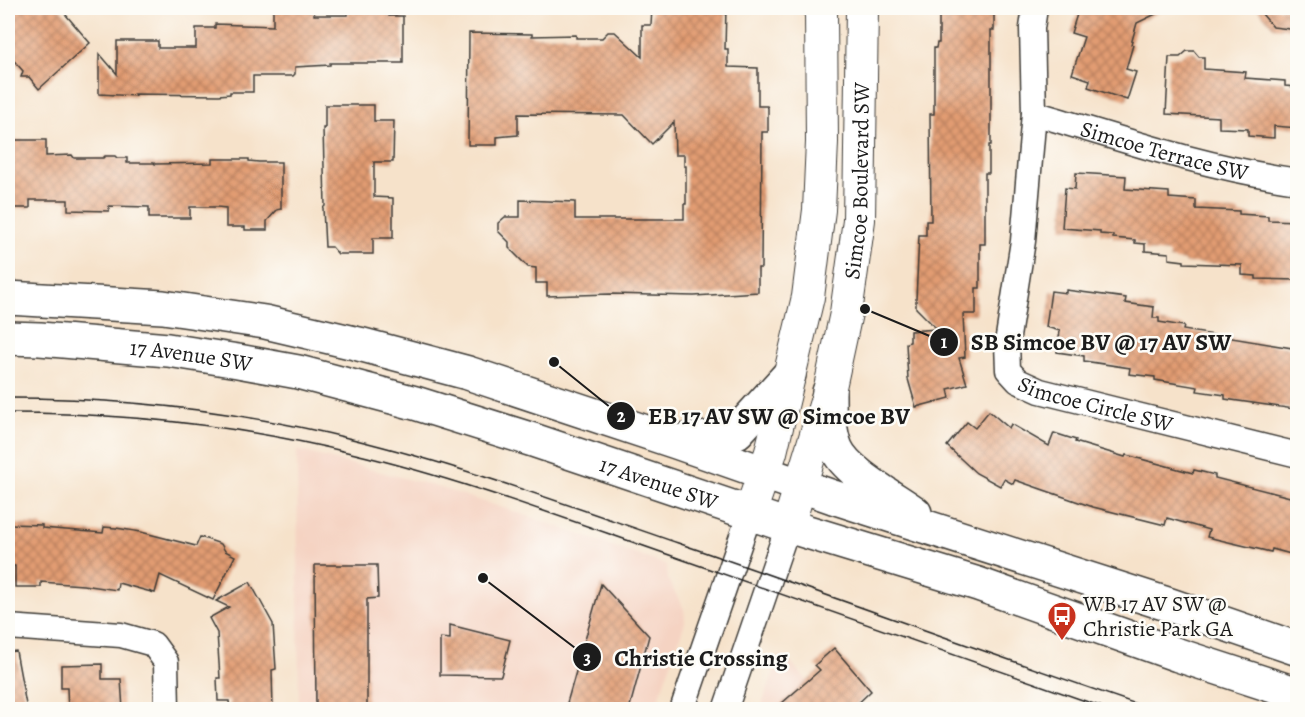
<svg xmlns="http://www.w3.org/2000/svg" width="1305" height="717" font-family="Alegreya,serif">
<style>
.built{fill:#f5d3c2}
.building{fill:url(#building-cross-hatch)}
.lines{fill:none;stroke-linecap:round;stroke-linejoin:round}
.minor-casing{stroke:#3d3a36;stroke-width:27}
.tertiary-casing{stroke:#3d3a36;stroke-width:34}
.secondary-casing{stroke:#3d3a36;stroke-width:36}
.minor{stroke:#fff;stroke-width:24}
.tertiary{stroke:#fff;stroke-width:32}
.secondary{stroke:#fff;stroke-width:33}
.tram{stroke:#1c1c1c;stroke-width:1.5}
.labels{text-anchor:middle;stroke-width:5;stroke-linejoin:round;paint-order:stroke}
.street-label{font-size:22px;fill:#1c1c1c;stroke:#fdfcf7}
.poi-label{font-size:22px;fill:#1c1c1c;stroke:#fdfcf7;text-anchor:start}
.leader{fill:none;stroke:#1c1c1c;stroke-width:2}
.callout-dot{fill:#1c1c1c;stroke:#fdfcf7;stroke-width:2}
.mark-label{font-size:18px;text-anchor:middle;font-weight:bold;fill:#fff}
.callout-label{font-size:24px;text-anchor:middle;font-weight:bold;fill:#1c1c1c;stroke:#fdfcf7;stroke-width:5;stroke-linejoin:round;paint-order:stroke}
</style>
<defs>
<pattern id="building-cross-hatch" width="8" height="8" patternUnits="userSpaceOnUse" patternTransform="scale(1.5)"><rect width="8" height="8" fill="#e29c72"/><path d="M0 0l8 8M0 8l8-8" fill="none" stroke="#b67e5d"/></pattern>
</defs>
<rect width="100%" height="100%" fill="#fdfcf7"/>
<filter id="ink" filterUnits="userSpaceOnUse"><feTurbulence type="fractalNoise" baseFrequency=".0167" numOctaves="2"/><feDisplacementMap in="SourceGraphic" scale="12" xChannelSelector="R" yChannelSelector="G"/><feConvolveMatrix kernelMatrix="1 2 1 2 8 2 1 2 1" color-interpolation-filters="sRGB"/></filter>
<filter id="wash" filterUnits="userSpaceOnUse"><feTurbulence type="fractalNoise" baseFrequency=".008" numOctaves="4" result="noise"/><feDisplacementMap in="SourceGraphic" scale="24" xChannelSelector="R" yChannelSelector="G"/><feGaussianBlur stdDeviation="1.35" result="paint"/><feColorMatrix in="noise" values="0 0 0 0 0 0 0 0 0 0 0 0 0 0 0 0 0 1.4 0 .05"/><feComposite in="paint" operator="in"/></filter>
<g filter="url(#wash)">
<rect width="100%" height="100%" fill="#f6e2ca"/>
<g class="built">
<polygon points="297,450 438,487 522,514 666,565 668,580 684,609 685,622 655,709 299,709"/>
<polygon points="780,655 789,660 832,709 760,710"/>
</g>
<g id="blocks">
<g class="building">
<polygon points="8,8 60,8 90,43 39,89 29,77 21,77 23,71 8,54"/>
<polygon points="273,8 314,8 314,15 348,15 348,8 389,8 389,16 403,16 403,63 330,63 330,65 295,67 295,74 293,76 253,76 253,92 230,92 230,94 219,95 134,94 136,96 99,94 99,53 117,74 117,41 158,41 158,48 196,48 196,28 215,28 215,24 273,26"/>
<polygon points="652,8 726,8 725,49 728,49 728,67 758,68 758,106 767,106 768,108 768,132 762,132 761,268 758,268 758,292 694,296 610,294 547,296 547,283 536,283 536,268 528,267 509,248 509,242 498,231 498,223 505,217 520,217 520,200 575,202 575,219 684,219 684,204 686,204 686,166 684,166 684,155 675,155 674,122 652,144 624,115 518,114 518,135 497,137 497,145 468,145 469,33 532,34 532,36 576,35 576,38 602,38 608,32 615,32 642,57 642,25 651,25"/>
<polygon points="939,8 994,8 994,30 991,30 991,145 989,145 989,173 985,173 985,244 980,244 980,288 976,288 976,314 963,314 965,357 959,358 967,384 948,389 950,398 916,407 908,379 906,343 910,342 910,331 937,329 916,308 916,300 919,235 926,235 926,221 931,221 930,114 934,114 934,48 936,48 937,43 939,43"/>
<polygon points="1079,8 1168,8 1137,23 1131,44 1133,45 1126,69 1136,72 1127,100 1088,87 1090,80 1072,74 1084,37 1071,33"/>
<polygon points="1257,8 1298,8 1298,30 1273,27"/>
<polygon points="1187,51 1194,51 1199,57 1204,57 1204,69 1246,72 1245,78 1285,81 1285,86 1298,87 1298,128 1274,126 1274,138 1248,136 1248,129 1219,128 1219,117 1166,114 1169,57 1180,57"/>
<polygon points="325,105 374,105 374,121 394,121 393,162 374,162 374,197 393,198 393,238 373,238 373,254 338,254 332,247 325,247 323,208 325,206 323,128 325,128"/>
<polygon points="8,140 46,140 46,156 72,155 74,158 103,158 105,156 115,156 117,158 127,158 127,163 154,163 155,164 212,163 212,159 249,159 249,161 259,162 281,162 281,209 277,210 267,221 267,230 245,230 245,227 226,227 226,208 217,207 190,207 190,218 149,218 149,207 109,206 109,211 68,210 68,200 30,200 30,208 8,208"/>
<polygon points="1076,173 1126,176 1125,189 1169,192 1169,198 1196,200 1196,209 1239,211 1239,214 1268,216 1268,220 1298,221 1298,280 1256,279 1256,276 1242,275 1242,265 1184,263 1184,261 1169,259 1169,253 1145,251 1145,244 1135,243 1135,240 1113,238 1113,235 1100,234 1100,231 1062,228 1065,188 1075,189"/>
<polygon points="1066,290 1126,298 1125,303 1154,307 1153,318 1159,318 1159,322 1184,326 1183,330 1298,349 1298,387 1294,409 1225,399 1225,395 1197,391 1198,387 1155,380 1155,377 1129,374 1130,368 1084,361 1084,356 1057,352 1060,331 1046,327 1051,291 1066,293"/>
<polygon points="989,411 1009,428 1011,424 1049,446 1054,433 1076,440 1075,442 1125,457 1126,455 1193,473 1194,470 1215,475 1215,478 1298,499 1298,556 1272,549 1271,552 1207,537 1209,530 1167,518 1165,525 1093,507 1015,480 1013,484 1004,479 1000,486 976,473 947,446 967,422 975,428"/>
<polygon points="8,524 42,525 42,528 103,533 104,527 116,528 141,532 196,546 200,537 221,544 225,551 235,556 213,600 160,575 155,593 118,583 117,590 83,585 41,582 41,587 15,587 15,566 8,566"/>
<polygon points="315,565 377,565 378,598 367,599 367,710 316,710"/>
<polygon points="250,582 273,624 276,669 272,670 273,710 230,710 229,701 218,701 217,678 220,678 217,633 209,618 229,607 216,601"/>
<polygon points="601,584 649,636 629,710 565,710"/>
<polygon points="450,625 510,640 501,676 440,675 440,638 450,639"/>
<polygon points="834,648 871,691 851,710 774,710 820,670 815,665"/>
<polygon points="16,651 27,710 8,710 8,652"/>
<polygon points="102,664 102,679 121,679 123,710 68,710 67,688 61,688 61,665"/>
</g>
</g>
</g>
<g filter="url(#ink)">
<use href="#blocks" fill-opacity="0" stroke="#3d3a36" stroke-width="1.5"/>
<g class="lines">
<g class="minor-casing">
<g id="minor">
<path id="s1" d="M1035,8L1032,28L1034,113L1023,241L1007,343L1008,370L1018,381L1040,391L1298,455"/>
<path id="s2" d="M1034,113C1121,139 1207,168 1298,181"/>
<polyline points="8,627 121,635 153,644 166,662 167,710"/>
<polyline points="682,710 750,513"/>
<polyline points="725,710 788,526"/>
</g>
</g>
<g class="tertiary-casing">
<g id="tertiary">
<polyline points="750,513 771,452 808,297 819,210 822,142 821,8"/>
<path id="s3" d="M788,526L829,392L846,313L859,220L862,8"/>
</g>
</g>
<g class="secondary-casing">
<g id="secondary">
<polyline points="8,298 163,307 265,322 359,344 468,373 676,442 833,497 1170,605 1298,649"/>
<path id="s4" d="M8,338L40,339L168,350L238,361L298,372L415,403L533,440L788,526L978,584L1178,655L1298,694"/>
<path d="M829,392C829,411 829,431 836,448C846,472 893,497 915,513"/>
<polyline points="682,441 718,437 737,432 789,375"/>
</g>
</g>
<use href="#minor" class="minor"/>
<use href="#tertiary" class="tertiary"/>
<use href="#secondary" class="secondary"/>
<g class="tram">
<path d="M8,398C123,398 240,411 352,439C463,466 570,506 678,543C837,598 995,656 1154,710"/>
<path d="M8,413C123,413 238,425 351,453C461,479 568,520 675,557C820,607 965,658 1111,710"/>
</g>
</g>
</g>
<defs>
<g id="bus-pin" transform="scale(1.5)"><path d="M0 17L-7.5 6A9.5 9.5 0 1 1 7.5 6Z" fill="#c8321e" stroke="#fdfcf7"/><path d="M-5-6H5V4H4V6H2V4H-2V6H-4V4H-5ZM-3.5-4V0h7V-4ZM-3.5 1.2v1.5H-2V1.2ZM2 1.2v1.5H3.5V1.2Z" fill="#fff"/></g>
</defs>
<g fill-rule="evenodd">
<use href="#bus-pin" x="1062" y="616"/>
</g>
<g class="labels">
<g class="street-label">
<text dy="8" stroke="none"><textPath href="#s2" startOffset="136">Simcoe Terrace SW</textPath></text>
<text dy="8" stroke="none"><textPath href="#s3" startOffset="354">Simcoe Boulevard SW</textPath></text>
<text dy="8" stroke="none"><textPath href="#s4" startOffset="184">17 Avenue SW</textPath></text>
<text dy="8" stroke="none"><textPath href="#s1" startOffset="460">Simcoe Circle SW</textPath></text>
<text dy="8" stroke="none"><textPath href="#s4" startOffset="670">17 Avenue SW</textPath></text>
</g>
<g class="poi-label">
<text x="1083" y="611">WB 17 AV SW @<tspan x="1083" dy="25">Christie Park GA</tspan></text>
</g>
</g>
<path class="leader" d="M865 309L944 342M554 362L621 416M483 578L587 657"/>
<g class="callout-dot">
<circle cx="865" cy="309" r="6"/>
<circle cx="554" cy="362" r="6"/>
<circle cx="483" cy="578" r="6"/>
<circle cx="944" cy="342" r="15"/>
<circle cx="621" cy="416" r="15"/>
<circle cx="587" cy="657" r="15"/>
</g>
<g class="mark-label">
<text x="944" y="348">1</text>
<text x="621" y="422">2</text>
<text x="587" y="664">3</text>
</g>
<g class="callout-label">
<text x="1101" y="350">SB Simcoe BV @ 17 AV SW</text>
<text x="779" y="424">EB 17 AV SW @ Simcoe BV</text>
<text x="701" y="666">Christie Crossing</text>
</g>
<rect width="1305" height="717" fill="none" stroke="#fdfcf7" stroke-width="30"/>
</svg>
